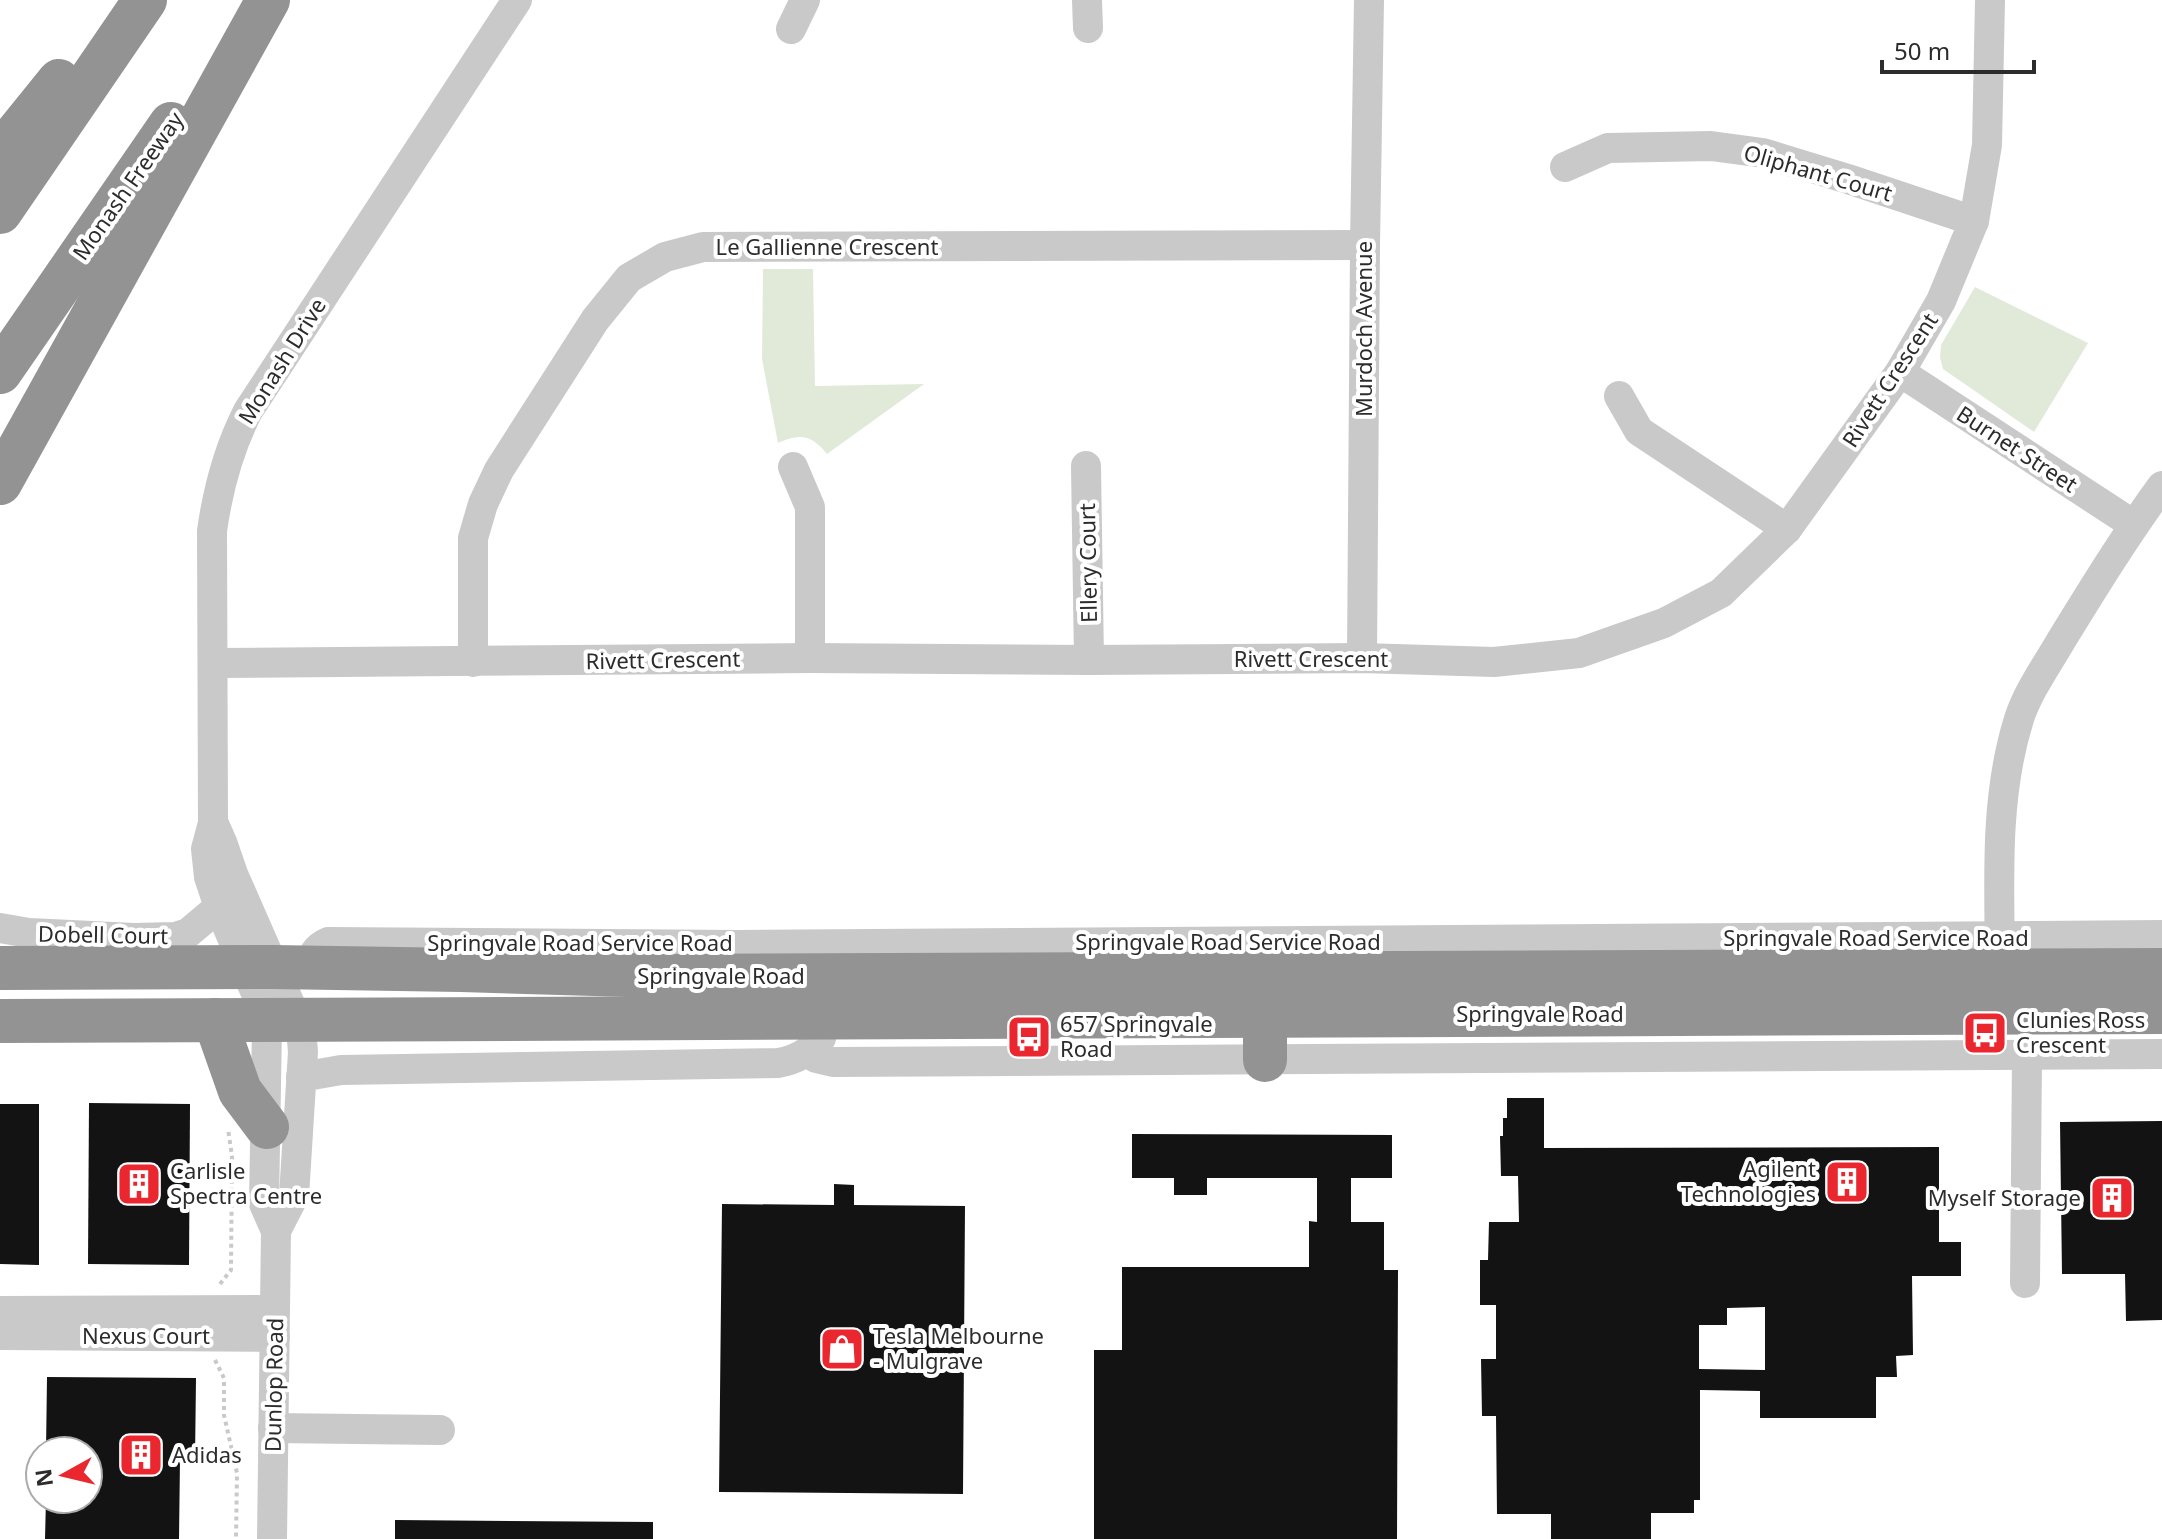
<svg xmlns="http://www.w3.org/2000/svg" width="2162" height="1539" font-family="'Noto Sans',sans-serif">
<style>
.green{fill:#e1ead8}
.building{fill:#131313;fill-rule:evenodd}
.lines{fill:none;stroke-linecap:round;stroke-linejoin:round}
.path{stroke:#c9c9c9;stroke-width:4;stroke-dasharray:4 4;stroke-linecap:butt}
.minor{stroke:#c9c9c9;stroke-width:30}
.highway{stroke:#939393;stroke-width:44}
.labels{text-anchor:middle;stroke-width:8;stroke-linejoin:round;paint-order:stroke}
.street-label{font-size:22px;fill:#2c2c2c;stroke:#fff}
.poi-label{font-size:22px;fill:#2c2c2c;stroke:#fff;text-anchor:start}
</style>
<rect width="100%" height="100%" fill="#fff"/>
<g class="green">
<path d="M763,269H813L815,386L924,384L827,454C811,435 801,433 778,443L762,359Z"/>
<polygon points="1975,287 2088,343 2034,432 1943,369 1940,358 1941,345"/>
</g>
<g class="building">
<path d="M1507,1098H1544V1148L1939,1147V1242H1961V1276H1912L1913,1355L1896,1356L1897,1377H1876V1418H1760V1391L1700,1390V1500H1694V1513H1651V1539H1551V1514H1497L1496,1416H1482L1481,1359H1496V1305H1480V1260H1488L1489,1222H1519L1518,1176H1501L1500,1136H1503V1118H1507ZM1765,1307V1370L1699,1369V1325H1727V1308Z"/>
<polygon points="89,1103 190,1104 189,1265 88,1264"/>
<polygon points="0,1104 39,1104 39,1265 0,1264"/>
<polygon points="2162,1121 2162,1320 2126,1321 2125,1274 2062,1274 2060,1122"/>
<polygon points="1132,1134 1392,1135 1392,1178 1351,1178 1351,1222 1384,1222 1384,1270 1398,1270 1397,1539 1094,1539 1094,1350 1122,1350 1122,1267 1309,1267 1309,1221 1317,1222 1317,1178 1207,1178 1207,1195 1174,1195 1174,1178 1132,1178"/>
<polygon points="834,1184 854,1185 854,1205 965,1206 963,1494 719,1492 722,1204 834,1205"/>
<polygon points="47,1377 196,1378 195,1460 180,1459 179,1539 45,1539 46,1499 88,1499 88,1451 46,1451"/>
<polygon points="395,1520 653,1522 653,1539 395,1539"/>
</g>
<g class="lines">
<g class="path">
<polyline points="220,1284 231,1270 232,1156 228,1129"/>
<polyline points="215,1360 224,1378 224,1415 237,1473 236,1539"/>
</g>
<g class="minor">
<polyline points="1087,0 1088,28"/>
<polyline points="791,29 805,0"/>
<polyline points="1565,167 1608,148 1711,146 1763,153 1848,179 1974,221"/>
<polyline points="1900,372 2134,525"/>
<polyline points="1619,396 1639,431 1787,529"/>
<polyline points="1086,466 1089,660"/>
<polyline points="793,467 810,507 810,658"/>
<polyline points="1362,658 1365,245 1369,0"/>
<polyline points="473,662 473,538 483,504 499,470 595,320 629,278 665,257 703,247 1365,245"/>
<polyline points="213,663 810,658 1089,660 1362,658 1494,662 1579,653 1664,623 1721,593 1787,529 1900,372 1941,301 1974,221 1987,145 1990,0"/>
<polyline points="214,824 222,842 233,874 301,1029 303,1052 294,1196 276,1231"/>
<polyline points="0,928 29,933 134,938 175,937 188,933 219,907 234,901"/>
<path d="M2000,955C1999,877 1995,795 2019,719C2028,691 2047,665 2062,639C2094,587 2126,535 2162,486"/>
<path d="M310,968C312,955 316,947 328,942L738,945L2162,935"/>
<polyline points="808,1052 816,1058 833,1062 2162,1054"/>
<path d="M301,1077L341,1070L778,1063C796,1060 809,1053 821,1038"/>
<polyline points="2025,1283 2027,1056"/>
<polyline points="0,1311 275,1310"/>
<polyline points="0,1335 275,1337"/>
<polyline points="273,1428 440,1430"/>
<path d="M272,1539L276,1231L264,1204L267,1026L261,1005L219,907L209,877L206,849L213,823L212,531C218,488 228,450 248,411L517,0"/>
</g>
<g class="highway">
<polyline points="0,154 59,81"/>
<polyline points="0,212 145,0"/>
<polyline points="0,372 171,124"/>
<polyline points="0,483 268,0"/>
<polyline points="0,968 273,967 461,970 663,976 2162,970"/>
<polyline points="215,1020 240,1091 267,1127"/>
<polyline points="0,1021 2162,1012"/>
<polyline points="1265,1060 1265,986"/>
</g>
</g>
<defs>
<g id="bus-square" transform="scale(2.3)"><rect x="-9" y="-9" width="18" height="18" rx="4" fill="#ea262e" stroke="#fff"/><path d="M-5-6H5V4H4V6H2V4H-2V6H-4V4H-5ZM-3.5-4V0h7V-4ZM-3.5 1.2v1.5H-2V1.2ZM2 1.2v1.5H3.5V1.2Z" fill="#fff"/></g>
<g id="building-square" transform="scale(2.3)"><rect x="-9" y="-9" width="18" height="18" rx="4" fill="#ea262e" stroke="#fff"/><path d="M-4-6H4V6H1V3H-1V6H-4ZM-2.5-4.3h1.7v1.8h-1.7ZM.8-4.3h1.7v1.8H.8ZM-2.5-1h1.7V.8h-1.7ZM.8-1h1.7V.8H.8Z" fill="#fff"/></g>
<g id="shop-square" transform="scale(2.3)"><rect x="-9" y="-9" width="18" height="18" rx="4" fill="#ea262e" stroke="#fff"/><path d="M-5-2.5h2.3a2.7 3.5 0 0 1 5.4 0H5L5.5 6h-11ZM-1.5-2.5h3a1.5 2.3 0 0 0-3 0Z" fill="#fff"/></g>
</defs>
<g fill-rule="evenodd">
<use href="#bus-square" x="1985" y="1033"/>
<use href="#bus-square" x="1029" y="1037"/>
<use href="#building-square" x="1847" y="1182"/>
<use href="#building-square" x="139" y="1184"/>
<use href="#building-square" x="2112" y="1198"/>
<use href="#shop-square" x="842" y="1349"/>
<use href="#building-square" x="141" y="1455"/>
</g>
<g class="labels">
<g class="street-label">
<text transform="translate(1818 173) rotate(16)" y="8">Oliphant Court</text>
<text transform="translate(128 186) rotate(-55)" y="8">Monash Freeway</text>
<text x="827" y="255">Le Gallienne Crescent</text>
<text transform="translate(1364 329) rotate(-90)" y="8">Murdoch Avenue</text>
<text transform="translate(282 361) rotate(-58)" y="8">Monash Drive</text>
<text transform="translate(1890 380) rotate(-57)" y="8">Rivett Crescent</text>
<text transform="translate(2017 449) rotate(33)" y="8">Burnet Street</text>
<text transform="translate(1088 563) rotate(-91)" y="8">Ellery Court</text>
<text x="1311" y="667">Rivett Crescent</text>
<text transform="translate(663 660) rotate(-1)" y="8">Rivett Crescent</text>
<text transform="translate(103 935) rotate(1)" y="8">Dobell Court</text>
<text x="1876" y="946">Springvale Road Service Road</text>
<text x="1228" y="950">Springvale Road Service Road</text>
<text x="580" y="951">Springvale Road Service Road</text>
<text x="721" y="984">Springvale Road</text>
<text x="1540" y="1022">Springvale Road</text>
<text x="146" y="1344">Nexus Court</text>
<text transform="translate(274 1385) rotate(-89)" y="8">Dunlop Road</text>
</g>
<g class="poi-label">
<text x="2016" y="1028">Clunies Ross<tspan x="2016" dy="25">Crescent</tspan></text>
<text x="1060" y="1032">657 Springvale<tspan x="1060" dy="25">Road</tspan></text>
<text x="1816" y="1177" text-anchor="end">Agilent<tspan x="1816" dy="25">Technologies</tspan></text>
<text x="170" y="1179">Carlisle<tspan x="170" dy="25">Spectra Centre</tspan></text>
<text x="2081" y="1206" text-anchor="end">Myself Storage</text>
<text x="873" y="1344">Tesla Melbourne<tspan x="873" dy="25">- Mulgrave</tspan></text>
<text x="172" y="1463">Adidas</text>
</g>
</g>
<g transform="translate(64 1475) rotate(262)"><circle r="38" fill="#ffffff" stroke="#ababab" stroke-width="2"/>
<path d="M0-6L14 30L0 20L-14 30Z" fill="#ea262e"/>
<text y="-12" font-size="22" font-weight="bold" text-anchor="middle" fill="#2c2c2c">N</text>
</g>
<path d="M1882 60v12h152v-12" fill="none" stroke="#2c2c2c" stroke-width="4"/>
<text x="1894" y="60" font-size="24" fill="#2c2c2c" stroke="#ffffff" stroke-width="6" paint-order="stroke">50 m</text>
</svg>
